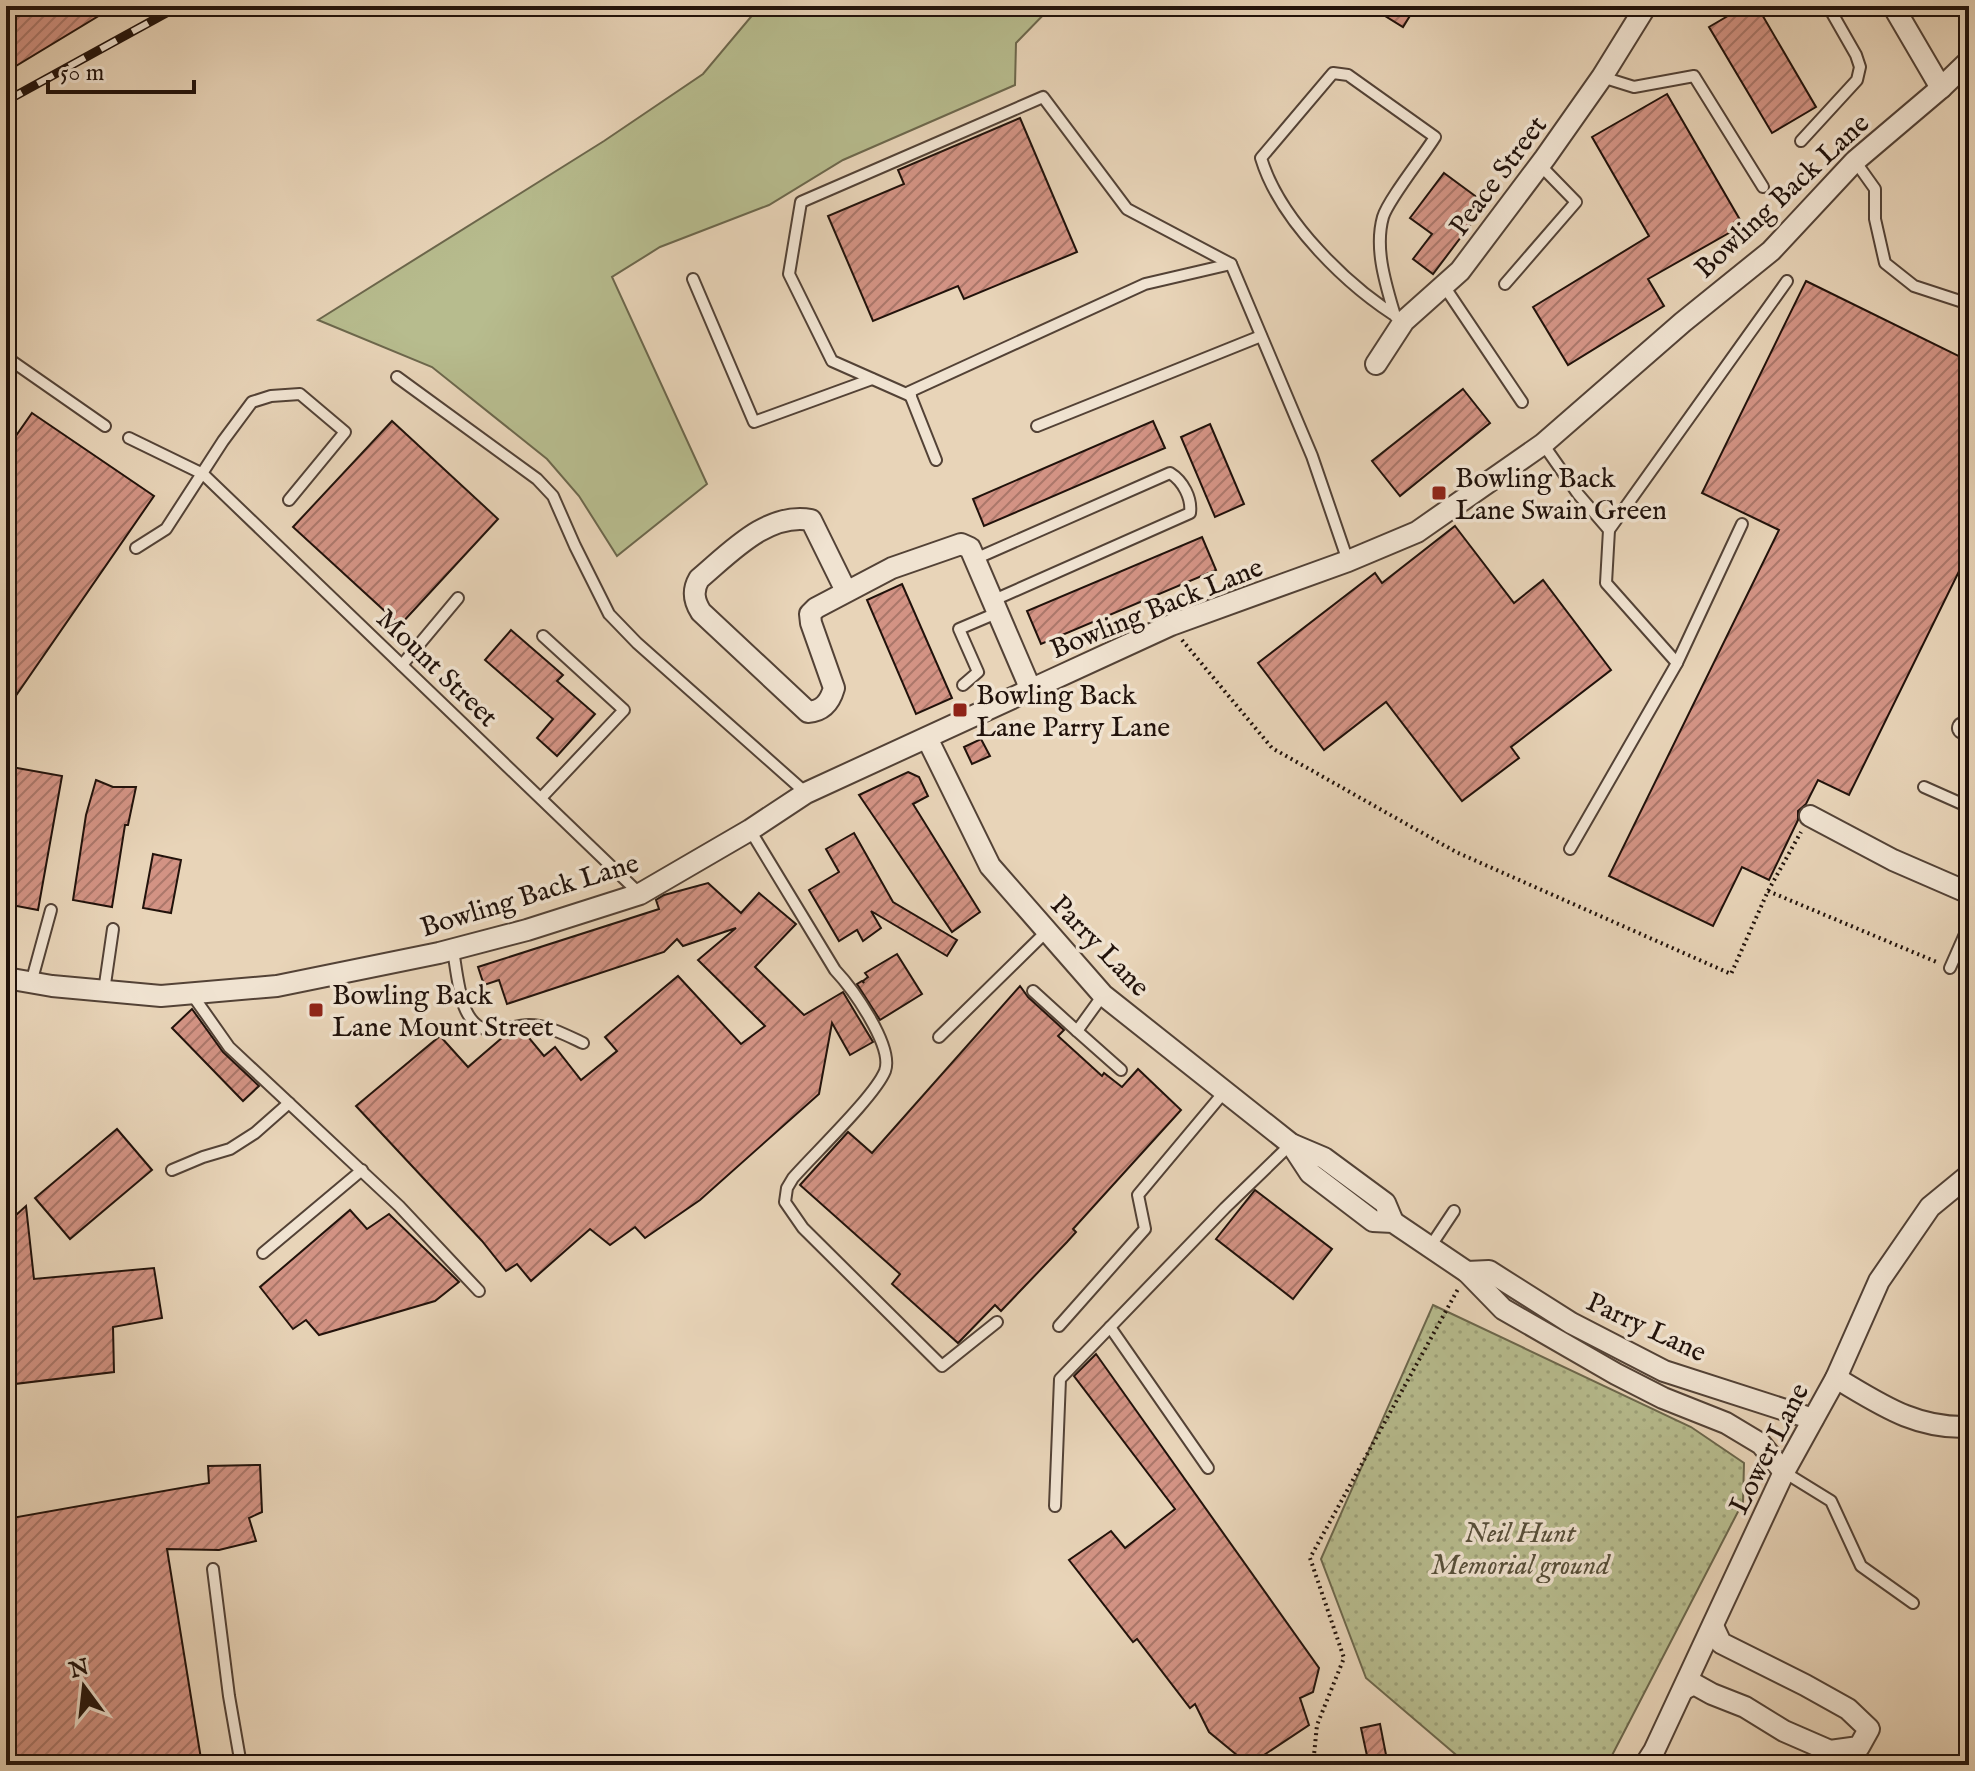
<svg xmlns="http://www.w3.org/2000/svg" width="1975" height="1771" font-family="'IM FELL English',serif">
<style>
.grass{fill:#b7bc8e;stroke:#6c674c;stroke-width:2}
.park{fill:url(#park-dots);stroke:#6c674c;stroke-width:2}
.building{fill:url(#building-hatch);stroke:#21120b;stroke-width:2}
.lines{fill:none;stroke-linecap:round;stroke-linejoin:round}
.service-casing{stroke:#534236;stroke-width:14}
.minor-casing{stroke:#534236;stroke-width:24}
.path{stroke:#21120b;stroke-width:4;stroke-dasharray:2 4;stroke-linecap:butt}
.service{stroke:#f0e3d1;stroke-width:10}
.minor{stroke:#f0e3d1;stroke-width:20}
.rail-casing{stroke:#21120b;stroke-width:9}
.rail{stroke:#f0e3d1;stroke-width:6;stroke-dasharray:18;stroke-linecap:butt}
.poi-dot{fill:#8f2418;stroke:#f0e3d1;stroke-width:3}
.labels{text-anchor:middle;stroke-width:7;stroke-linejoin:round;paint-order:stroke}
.street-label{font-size:28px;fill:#21120b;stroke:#f0e3d1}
.poi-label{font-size:28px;fill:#21120b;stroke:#f0e3d1;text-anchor:start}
.park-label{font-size:28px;font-style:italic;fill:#564e39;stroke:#f0e3d1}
</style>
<defs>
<pattern id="park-dots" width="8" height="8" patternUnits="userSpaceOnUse" patternTransform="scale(2)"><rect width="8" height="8" fill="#b7bc8e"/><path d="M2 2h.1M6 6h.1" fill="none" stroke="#9da179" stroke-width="1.8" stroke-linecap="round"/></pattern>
<pattern id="building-hatch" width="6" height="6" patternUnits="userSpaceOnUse" patternTransform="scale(2)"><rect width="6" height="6" fill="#d39384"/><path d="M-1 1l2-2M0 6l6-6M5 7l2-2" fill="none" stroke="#ab776a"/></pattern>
</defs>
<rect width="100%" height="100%" fill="#e8d4b8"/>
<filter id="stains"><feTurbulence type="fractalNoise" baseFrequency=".0025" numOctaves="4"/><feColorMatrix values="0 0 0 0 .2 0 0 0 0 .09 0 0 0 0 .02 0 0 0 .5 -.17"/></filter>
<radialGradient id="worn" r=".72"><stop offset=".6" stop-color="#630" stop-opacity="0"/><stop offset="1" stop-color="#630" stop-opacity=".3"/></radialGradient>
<polygon class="grass" points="760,6 1052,6 1016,43 1015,85 843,160 769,205 660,247 612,277 707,484 617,556 579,496 547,459 432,367 318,320 604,141 703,74"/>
<polygon class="park" points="1433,1305 1691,1427 1744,1463 1743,1502 1607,1765 1468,1765 1366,1678 1321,1559"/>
<g class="building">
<polygon points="6,6 115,6 6,72"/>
<polygon points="1369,6 1416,6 1403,27"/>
<polygon points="1745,6 1757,6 1816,107 1772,133 1709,27"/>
<polygon points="1667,94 1743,225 1648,279 1664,306 1568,365 1533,307 1649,236 1592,137"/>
<polygon points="1020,118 1077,252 964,299 958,286 873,321 828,216 904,184 898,170"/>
<polygon points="1444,173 1486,204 1433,274 1413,259 1432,234 1410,218"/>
<polygon points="1806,281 1969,361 1969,551 1849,795 1818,780 1806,804 1798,811 1798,820 1769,880 1742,867 1713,926 1609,876 1779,530 1702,493"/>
<polygon points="1463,389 1490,423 1400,496 1372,461"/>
<polygon points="32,413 154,496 6,710 6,450"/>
<polygon points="392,421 498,519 400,625 293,527"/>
<polygon points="1153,421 1165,448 984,526 973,499"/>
<polygon points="1210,424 1244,504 1215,517 1181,437"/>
<polygon points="1455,526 1514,603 1543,580 1611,670 1511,747 1519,758 1462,801 1386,702 1324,750 1258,663 1375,573 1382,583"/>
<polygon points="1202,537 1216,570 1041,644 1027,611"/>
<polygon points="902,584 952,698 916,714 867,600"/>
<polygon points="511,630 563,675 557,681 595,714 557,756 537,738 553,719 485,660"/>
<polygon points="981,739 990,756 972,764 964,747"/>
<polygon points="6,766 62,776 38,910 6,904"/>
<polygon points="908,772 919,777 928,796 913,804 980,912 952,932 859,795"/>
<polygon points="96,780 113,787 136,787 128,825 125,825 112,907 73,900 86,815"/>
<polygon points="854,833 893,902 957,940 947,956 871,911 881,928 863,941 857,930 839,941 809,890 839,872 826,849"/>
<polygon points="153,854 181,860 171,913 143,908"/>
<polygon points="708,883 741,913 759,893 796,924 755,967 804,1015 843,992 873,1042 850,1055 832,1023 819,1094 700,1200 645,1238 635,1227 610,1245 590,1229 531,1281 517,1264 506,1271 482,1241 356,1106 440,1036 468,1067 503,1037 525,1033 544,1056 555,1047 581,1080 617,1051 605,1037 678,976 741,1044 765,1026 698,960 736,928 683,946 677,939 664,952 507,1004 499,980 484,985 478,967 659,909 656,900 664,895"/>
<polygon points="897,954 922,994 880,1020 857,984 862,981 864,983 863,981 868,977 865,973"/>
<polygon points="1020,986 1028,997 1064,1030 1058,1036 1102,1076 1104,1073 1122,1087 1138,1069 1181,1110 1073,1229 1076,1232 1067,1242 1001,1311 995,1305 958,1343 892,1284 900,1274 800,1185 848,1132 872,1153"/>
<polygon points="192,1009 223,1052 259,1086 243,1101 172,1028"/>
<polygon points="117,1129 152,1170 70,1239 35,1198"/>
<polygon points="1255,1190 1332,1249 1293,1299 1216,1239"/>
<polygon points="6,1205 16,1215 26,1206 34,1279 154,1268 162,1318 113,1327 114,1372 6,1385"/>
<polygon points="350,1210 367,1229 389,1214 459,1282 435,1301 319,1335 306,1320 293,1329 260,1287"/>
<polygon points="1096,1354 1319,1668 1313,1692 1300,1698 1309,1725 1249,1765 1209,1732 1195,1704 1190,1708 1137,1639 1133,1642 1069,1560 1111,1531 1125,1548 1175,1509 1074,1376"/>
<polygon points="260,1465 262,1512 249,1518 256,1541 219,1550 167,1549 202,1765 6,1765 6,1519 209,1483 208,1466"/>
<polygon points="1380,1724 1388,1765 1369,1765 1361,1728"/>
</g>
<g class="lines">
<g class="service-casing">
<g id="service">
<polyline points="1602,77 1634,87 1694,76 1763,187"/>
<polyline points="1801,141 1857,80 1860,67 1856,55 1828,6"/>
<polyline points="1855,161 1875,189 1875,219 1885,263 1914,286 1969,304"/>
<polyline points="693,279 754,422 872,379"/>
<polyline points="1505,284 1576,202 1540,165"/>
<polyline points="1444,286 1522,402"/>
<path d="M1395,316C1386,285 1374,249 1383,217C1388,200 1424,155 1435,137L1348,75L1333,73L1261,158C1280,221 1349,288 1404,321"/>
<polyline points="6,357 105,426"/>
<polyline points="397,377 537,479 553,496 575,546 609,614 637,643 806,793"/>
<polyline points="911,396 832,361 789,274 801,202 1043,97 1127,209 1231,264 1312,456 1348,561"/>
<polyline points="1037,426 1261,336"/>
<polyline points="129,438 203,474 640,894"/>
<polyline points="1543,444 1578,494 1609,530 1606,583 1677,663 1570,849"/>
<polyline points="936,460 909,392 1145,284 1231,264"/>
<polyline points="1609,530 1787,281"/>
<polyline points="136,548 166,529 223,441 252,402 271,396 300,394 345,432 289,500"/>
<path d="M975,559L1170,473C1183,481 1192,498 1190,513L994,600"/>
<polyline points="1677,663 1742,524"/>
<polyline points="402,665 458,598"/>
<polyline points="963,685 978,672 959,629 999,612"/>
<polyline points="1924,787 1969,807"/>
<polyline points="541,798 624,710 543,636"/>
<path d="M750,830L835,970C852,988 894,1046 885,1071C875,1096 813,1155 793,1178L787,1188L785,1202L803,1228L942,1366L997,1322"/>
<path d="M453,950C456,968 458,989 464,1006C479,1044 503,1026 529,1025C547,1025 566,1035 583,1043"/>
<polyline points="1950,968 1969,925"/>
<polyline points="31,983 51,910"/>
<polyline points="104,991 113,929"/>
<polyline points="1033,991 1077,1031 1103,995"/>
<polyline points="191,993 229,1047 399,1206 479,1291"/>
<polyline points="1077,1031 1121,1070"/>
<polyline points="939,1037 1047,931"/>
<polyline points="172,1170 203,1157 230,1149 255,1133 289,1103"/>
<polyline points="1430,1247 1454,1211"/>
<polyline points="263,1253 362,1170"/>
<polyline points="1059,1326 1145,1229 1138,1195 1225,1091"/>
<polyline points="1110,1327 1208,1468"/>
<polyline points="1784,1472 1831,1501 1861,1566 1913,1603"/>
<polyline points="1055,1506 1060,1379 1225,1208 1291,1144"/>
<polyline points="213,1569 229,1696 241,1765"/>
</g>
</g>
<g class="minor-casing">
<g id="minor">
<polyline points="1893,6 1941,88"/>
<polyline points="1376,364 1404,321 1460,271 1545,158 1602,77 1646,6"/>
<path d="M846,591L811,520C767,512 730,553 699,579C692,591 694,601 701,612L808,712C823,711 830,702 834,688L811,623L810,614L816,608L892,568L961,544L970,548L1031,690"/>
<polyline points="1963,728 1969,731"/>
<polyline points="927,738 990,866 1103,995 1291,1144 1324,1158 1385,1203 1393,1222"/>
<polyline points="1810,816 1893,860 1969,893"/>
<polyline points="6,978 52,986 161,996 277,986 439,953 527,930 640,894 750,830 806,793 1171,625 1348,561 1417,532 1543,444 1683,322 1771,251 1855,161 1941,88 1969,61"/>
<polyline points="1291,1144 1310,1173 1373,1221 1393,1222 1467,1272 1503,1309 1616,1374 1663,1398 1726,1423 1761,1444 1784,1472"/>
<polyline points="1467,1272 1489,1271 1571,1323 1664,1371 1813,1419"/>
<path d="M1836,1378C1880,1404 1915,1429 1969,1427"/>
<polyline points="1684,1689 1694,1684 1712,1694 1745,1707 1784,1731 1830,1751 1859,1747 1869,1729 1848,1709 1805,1685 1721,1643 1713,1626"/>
<polyline points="1645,1765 1654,1751 1784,1472 1836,1378 1879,1281 1930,1207 1969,1175"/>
</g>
</g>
<g class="path">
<polyline points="1182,640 1272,748 1456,852 1731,974 1768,891 1801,832"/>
<polyline points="1768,891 1939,963"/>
<polyline points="1313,1765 1317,1725 1344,1658 1310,1558 1458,1289"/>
</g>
<use href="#service" class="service"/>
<use href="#minor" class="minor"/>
<g class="rail-casing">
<polyline id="rail" points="6,101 179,6"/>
</g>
<use href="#rail" class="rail"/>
</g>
<g class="poi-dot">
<rect x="1431" y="485" width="16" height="16" rx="4"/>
<rect x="952" y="702" width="16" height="16" rx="4"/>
<rect x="308" y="1002" width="16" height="16" rx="4"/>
</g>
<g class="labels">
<g class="street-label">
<text transform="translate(1497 175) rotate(-53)" y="10">Peace Street</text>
<text transform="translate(1781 195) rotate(-43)" y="10">Bowling Back Lane</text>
<text transform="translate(1156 607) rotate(-22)" y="10">Bowling Back Lane</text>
<text transform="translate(438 667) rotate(44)" y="10">Mount Street</text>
<text transform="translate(529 894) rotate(-17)" y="10">Bowling Back Lane</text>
<text transform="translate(1101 945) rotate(46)" y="10">Parry Lane</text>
<text transform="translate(1647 1326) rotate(25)" y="10">Parry Lane</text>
<text transform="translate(1768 1448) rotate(-63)" y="10">Lower Lane</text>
</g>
<g class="poi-label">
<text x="1455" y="487">Bowling Back<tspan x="1455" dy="32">Lane Swain Green</tspan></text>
<text x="976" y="704">Bowling Back<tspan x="976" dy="32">Lane Parry Lane</tspan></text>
<text x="332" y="1004">Bowling Back<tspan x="332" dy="32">Lane Mount Street</tspan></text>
</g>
<g class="park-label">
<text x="1520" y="1542">Neil Hunt<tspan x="1520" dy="32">Memorial ground</tspan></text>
</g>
</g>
<rect width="1975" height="1771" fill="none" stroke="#e8d4b8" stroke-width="32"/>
<rect x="8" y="8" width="1959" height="1755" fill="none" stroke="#21120b" stroke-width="4"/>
<rect x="16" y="16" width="1943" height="1739" fill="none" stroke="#21120b" stroke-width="2"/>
<g transform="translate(84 1687) rotate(345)" stroke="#f0e3d1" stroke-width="6" paint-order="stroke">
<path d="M0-6L14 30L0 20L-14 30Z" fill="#21120b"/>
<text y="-12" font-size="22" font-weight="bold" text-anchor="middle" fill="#21120b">N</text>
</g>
<path d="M48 80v12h146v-12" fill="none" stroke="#21120b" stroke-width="4"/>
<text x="60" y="80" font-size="24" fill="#21120b" stroke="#f0e3d1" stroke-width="6" paint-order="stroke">50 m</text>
<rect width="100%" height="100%" filter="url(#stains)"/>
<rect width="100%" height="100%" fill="url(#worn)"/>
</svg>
